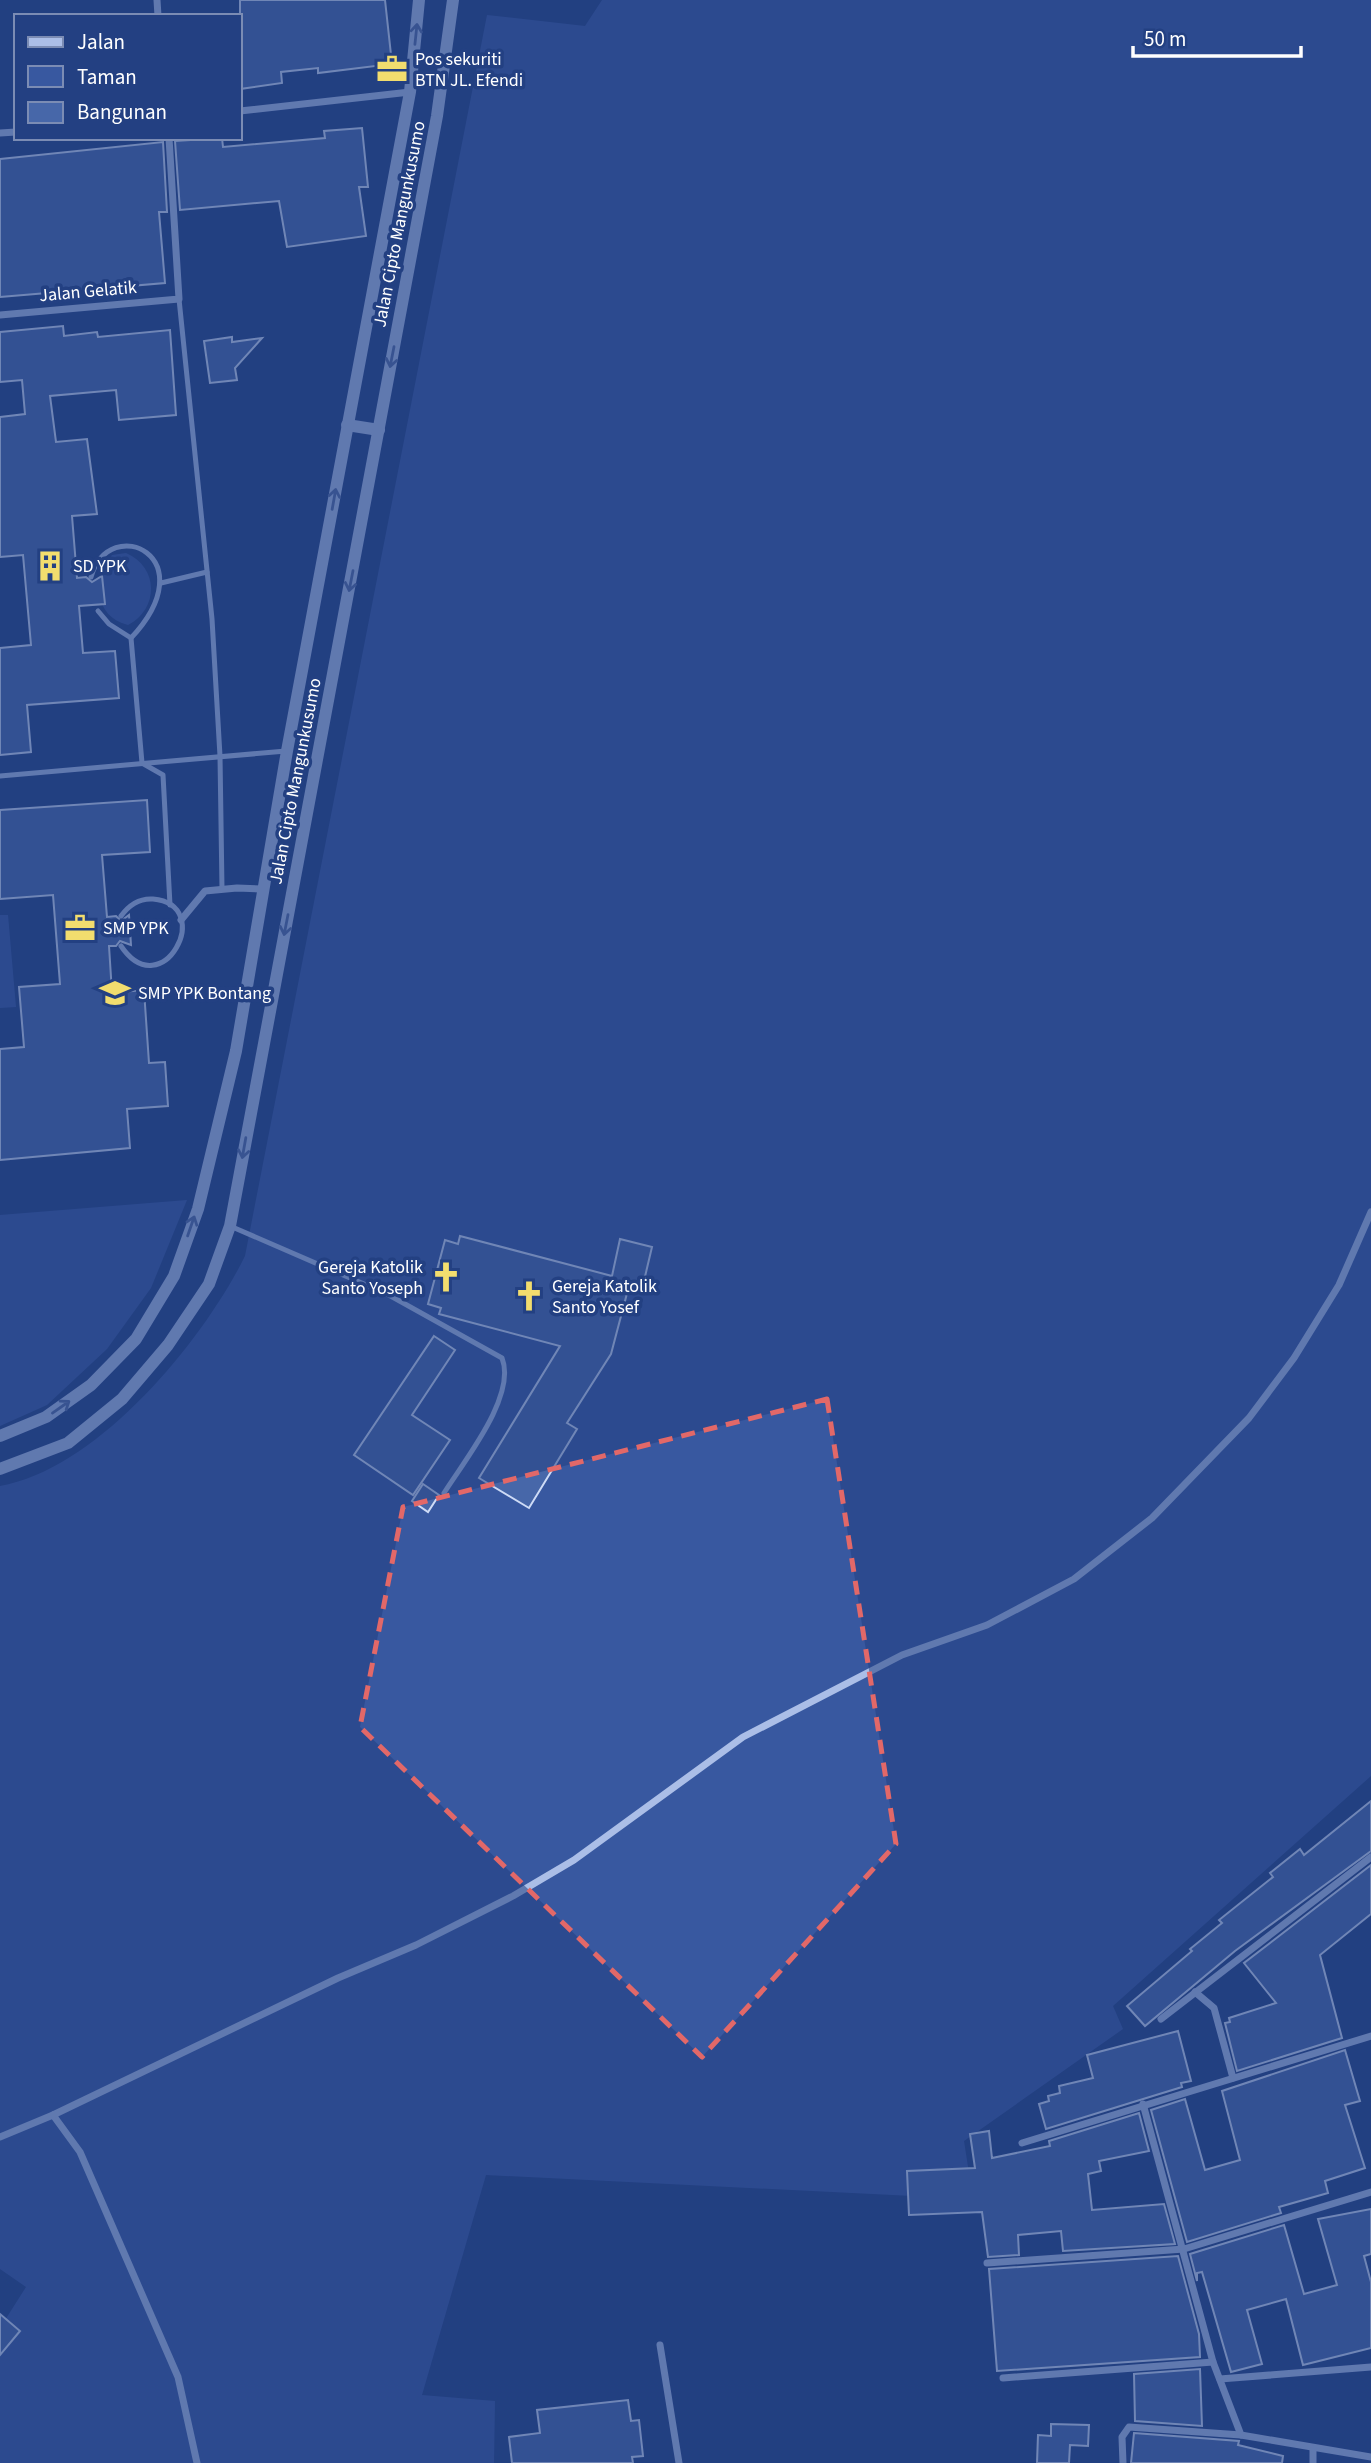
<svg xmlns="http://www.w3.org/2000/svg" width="1371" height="2463" font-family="'Source Sans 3',sans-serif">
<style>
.green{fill:#3858a0}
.building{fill:#4767a9;stroke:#cedbf6;stroke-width:2}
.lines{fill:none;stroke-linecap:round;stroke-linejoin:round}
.service{stroke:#abbee7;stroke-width:5}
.minor{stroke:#abbee7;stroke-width:7}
.tertiary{stroke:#abbee7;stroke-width:12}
.oneway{stroke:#536ca5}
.marked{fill:none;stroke:#e26868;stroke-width:5;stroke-dasharray:14 9;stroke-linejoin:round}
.labels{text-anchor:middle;stroke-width:7;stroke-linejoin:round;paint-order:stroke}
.poi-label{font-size:18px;fill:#fff;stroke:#234082;text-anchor:start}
.street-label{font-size:18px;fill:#fff;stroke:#234082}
</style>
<rect width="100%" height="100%" fill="#234082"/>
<g class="green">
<path d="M602,0H1371V1776L1113,2006L1123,2029L964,2141L973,2199L486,2175L422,2395L495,2401L494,2463H0V2328L26,2287L0,2269V1486C98,1469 203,1341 245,1256L487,15L585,26Z"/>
<path d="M126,553C159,567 159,609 128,625C93,616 93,579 112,555Z"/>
<polygon points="0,915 8,915 16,1007 0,1008"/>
<polygon points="187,1200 151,1288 107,1349 47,1405 0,1426 0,1215"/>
</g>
<g class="building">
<polygon points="240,0 385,0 392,64 318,73 318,68 281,72 282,83 240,89"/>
<polygon points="362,128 368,187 359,187 366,236 287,247 279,201 180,210 175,141 222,138 223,147 325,138 324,131"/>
<polygon points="163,142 167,212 159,212 165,283 0,297 0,159"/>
<polygon points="63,326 64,336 97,332 98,337 170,330 176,415 119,420 116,390 50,396 56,442 87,439 97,514 72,516 77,578 86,577 92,582 102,576 105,604 79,606 83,653 115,651 119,698 27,705 31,752 0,755 0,648 31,645 23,555 0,557 0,417 25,414 22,380 0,382 0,332"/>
<polygon points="232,337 232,342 262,338 235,368 237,380 210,383 204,341"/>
<polygon points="147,800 150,852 102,855 107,917 116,916 121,921 129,915 131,945 120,941 116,946 109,946 112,993 144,990 149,1063 165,1062 168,1106 127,1109 130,1148 0,1160 0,1049 24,1047 19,987 60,984 53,895 0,899 0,810"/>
<polygon points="460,1236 612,1276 620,1239 652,1247 643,1285 630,1282 611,1354 567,1423 577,1429 529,1508 479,1478 560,1346 439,1314 441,1308 428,1304 445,1240 458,1244"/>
<polygon points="434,1336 455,1350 412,1415 450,1440 413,1495 354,1455"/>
<polygon points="423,1484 439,1495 428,1512 412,1501"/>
<polygon points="1371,1801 1371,1851 1235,1951 1145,2026 1127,2006 1192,1951 1190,1949 1222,1923 1219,1920 1273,1877 1270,1873 1300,1849 1304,1855"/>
<polygon points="1371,1865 1371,1914 1320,1955 1342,2038 1237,2071 1225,2023 1230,2022 1229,2018 1276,2003 1244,1963"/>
<polygon points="1178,2031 1191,2081 1181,2083 1182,2087 1046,2129 1039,2104 1049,2101 1048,2096 1060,2093 1059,2086 1093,2078 1087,2055"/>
<polygon points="1345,2050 1360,2101 1345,2105 1365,2168 1325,2181 1328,2193 1279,2207 1281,2213 1187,2242 1151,2110 1185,2099 1205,2170 1240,2160 1222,2091"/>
<polygon points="1139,2113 1149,2151 1099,2161 1101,2171 1088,2174 1092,2210 1164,2204 1175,2244 1063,2251 1061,2231 1018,2235 1019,2255 988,2257 982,2212 909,2215 907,2171 975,2168 970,2134 989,2131 992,2158 1050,2146 1049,2141"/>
<polygon points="1371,2209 1371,2254 1364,2256 1371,2282 1371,2348 1303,2365 1286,2299 1247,2310 1262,2364 1231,2372 1202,2272 1197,2273 1197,2281 1190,2254 1284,2225 1304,2294 1337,2285 1318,2219"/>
<polygon points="1178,2256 1199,2334 1200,2357 997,2371 989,2269"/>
<polygon points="0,2314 20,2331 0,2355"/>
<polygon points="1200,2369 1202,2426 1135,2421 1134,2374"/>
<polygon points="628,2400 631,2421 639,2420 643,2456 632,2457 633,2463 512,2463 509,2437 540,2433 537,2410"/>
<polygon points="1051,2424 1089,2425 1088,2446 1070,2445 1069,2463 1037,2463 1038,2435 1051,2436"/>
<polygon points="1134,2433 1239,2441 1238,2445 1283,2456 1282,2463 1131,2463"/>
</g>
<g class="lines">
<g class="service">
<polyline points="179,299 212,619 220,756 222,889"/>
<path d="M91,577C110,512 207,557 131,638L109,624L98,611"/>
<polyline points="161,583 207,572"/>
<polyline points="131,638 142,763 163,775 170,905"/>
<polyline points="0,776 286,751"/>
<path d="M121,946C162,1007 217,905 153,899C139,898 129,905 121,916"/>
<path d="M230,1226L387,1294L502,1358C517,1396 464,1461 444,1493"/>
</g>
<g class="minor">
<polyline points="157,0 158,16"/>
<polyline points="240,111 410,92"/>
<polyline points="0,133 16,132"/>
<polyline points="0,315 179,299 169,138"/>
<polyline points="181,920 205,891 237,888 263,889"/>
<polyline points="1195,1992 1214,2008 1233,2078"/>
<polyline points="1161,2019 1371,1857"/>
<polyline points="1143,2104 1213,2362 1241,2435 1371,2457"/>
<polyline points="53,2115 80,2152 178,2377 197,2463"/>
<polyline points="0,2137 53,2115 338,1978 416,1945 513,1896 574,1860 743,1737 902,1655 987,1625 1074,1579 1152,1518 1249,1418 1294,1358 1339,1285 1371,1212"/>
<polyline points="1022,2143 1371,2036"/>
<polyline points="987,2263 1184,2249 1371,2192"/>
<polyline points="660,2345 679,2463"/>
<polyline points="1003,2378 1213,2362"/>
<polyline points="1220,2379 1371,2367"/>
<polyline points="1123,2463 1122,2437 1129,2427 1241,2435"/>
<polyline points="1313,2463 1313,2449"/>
</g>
<g class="tertiary">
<polyline points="347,425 379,430"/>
<polyline points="0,1436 46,1417 91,1385 136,1339 174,1276 198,1209 236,1051 287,751 410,92 419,0"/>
<polyline points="0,1469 68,1443 122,1399 168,1345 209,1284 230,1226 437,116 453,0"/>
</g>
</g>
<defs><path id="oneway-shaft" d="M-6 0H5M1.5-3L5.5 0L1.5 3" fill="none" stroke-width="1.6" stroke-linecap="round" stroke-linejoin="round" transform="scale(1.75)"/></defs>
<g class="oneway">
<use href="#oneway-shaft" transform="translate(416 34) rotate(-84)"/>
<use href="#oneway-shaft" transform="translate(392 357) rotate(101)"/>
<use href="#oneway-shaft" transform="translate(334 499) rotate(-80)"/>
<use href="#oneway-shaft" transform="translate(351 581) rotate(101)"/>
<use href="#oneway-shaft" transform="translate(286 925) rotate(101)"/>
<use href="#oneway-shaft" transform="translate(244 1148) rotate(100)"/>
<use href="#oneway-shaft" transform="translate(191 1226) rotate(-71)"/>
<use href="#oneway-shaft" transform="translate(61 1407) rotate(-35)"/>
</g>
<path d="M0 0H1371V2463H0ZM827,1399L896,1844L702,2057L360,1727L403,1507Z" fill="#234082" fill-opacity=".55" fill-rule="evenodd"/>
<path class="marked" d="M827,1399L896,1844L702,2057L360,1727L403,1507Z"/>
<defs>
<g id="office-bare" transform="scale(2.415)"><path d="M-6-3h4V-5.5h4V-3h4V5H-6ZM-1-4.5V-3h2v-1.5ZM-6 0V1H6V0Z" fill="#f2dd6e" stroke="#234082" stroke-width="2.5" paint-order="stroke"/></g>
<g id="building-bare" transform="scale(2.415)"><path d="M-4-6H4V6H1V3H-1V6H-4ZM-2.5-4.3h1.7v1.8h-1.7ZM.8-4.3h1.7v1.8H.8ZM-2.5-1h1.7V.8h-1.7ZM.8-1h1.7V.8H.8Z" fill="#f2dd6e" stroke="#234082" stroke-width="2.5" paint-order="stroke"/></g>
<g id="school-bare" transform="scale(2.415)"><path d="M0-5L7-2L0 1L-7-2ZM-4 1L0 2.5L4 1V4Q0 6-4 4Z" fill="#f2dd6e" stroke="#234082" stroke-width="2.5" paint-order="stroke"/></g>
<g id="church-bare" transform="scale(2.415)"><path d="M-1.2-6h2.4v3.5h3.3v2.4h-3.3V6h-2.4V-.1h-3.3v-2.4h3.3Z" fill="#f2dd6e" stroke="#234082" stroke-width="2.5" paint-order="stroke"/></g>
</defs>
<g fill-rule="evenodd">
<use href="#office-bare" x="392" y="69"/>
<use href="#building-bare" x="50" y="566"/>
<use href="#office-bare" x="80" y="928"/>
<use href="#school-bare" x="115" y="993"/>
<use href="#church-bare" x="446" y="1277"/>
<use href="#church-bare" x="529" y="1296"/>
</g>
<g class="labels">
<g class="poi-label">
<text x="415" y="65">Pos sekuriti<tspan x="415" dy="21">BTN JL. Efendi</tspan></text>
<text x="73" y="572">SD YPK</text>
<text x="103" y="934">SMP YPK</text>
<text x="138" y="999">SMP YPK Bontang</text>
<text x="423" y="1273" text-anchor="end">Gereja Katolik<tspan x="423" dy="21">Santo Yoseph</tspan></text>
<text x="552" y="1292">Gereja Katolik<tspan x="552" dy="21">Santo Yosef</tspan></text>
</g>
<g class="street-label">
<text transform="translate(399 224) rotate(-79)" y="6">Jalan Cipto Mangunkusumo</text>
<text transform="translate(88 291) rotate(-5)" y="6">Jalan Gelatik</text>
<text transform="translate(295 781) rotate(-79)" y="6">Jalan Cipto Mangunkusumo</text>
</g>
</g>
<rect x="14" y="14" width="228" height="126" fill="#234082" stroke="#7b8cb4" stroke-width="2"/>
<rect x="28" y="37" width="35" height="10" fill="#abbee7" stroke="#7b8cb4" stroke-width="2"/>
<text x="77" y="49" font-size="21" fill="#ffffff">Jalan</text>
<rect x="28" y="66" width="35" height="21" fill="#3858a0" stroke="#7b8cb4" stroke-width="2"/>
<text x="77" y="84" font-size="21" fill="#ffffff">Taman</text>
<rect x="28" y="102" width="35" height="21" fill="#4767a9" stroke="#7b8cb4" stroke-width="2"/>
<text x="77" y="119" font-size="21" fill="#ffffff">Bangunan</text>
<path d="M1133 46v10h168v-10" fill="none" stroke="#ffffff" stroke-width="3.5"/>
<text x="1144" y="46" font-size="21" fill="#ffffff" stroke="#234082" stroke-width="5" paint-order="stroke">50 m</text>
</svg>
